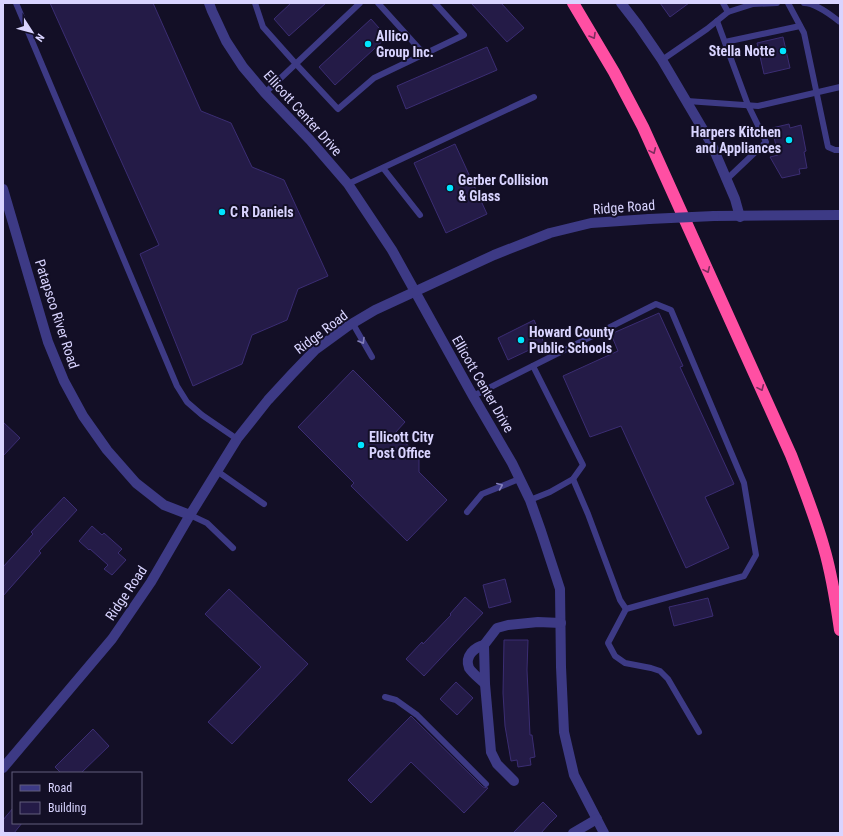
<svg xmlns="http://www.w3.org/2000/svg" width="843" height="836" font-family="'Roboto Condensed',sans-serif">
<style>
.building{fill:#241b47;stroke:#3b2d73}
.lines{fill:none;stroke-linecap:round;stroke-linejoin:round}
.service{stroke:#3d3a85;stroke-width:6}
.minor{stroke:#3d3a85;stroke-width:10}
.tertiary{stroke:#3d3a85;stroke-width:10}
.motorway{stroke:#ff4fa3;stroke-width:12}
.tertiary-bridge{stroke:#3d3a85;stroke-width:10}
.oneway{stroke:#7d2c5e}
.oneway2{stroke:#837fbc}
.poi-dot{fill:#00e5ff;stroke:#130f26;stroke-width:1.5}
.labels{text-anchor:middle;stroke-width:4;stroke-linejoin:round;paint-order:stroke}
.poi-label{font-size:14px;font-weight:bold;fill:#d9d4ff;stroke:#130f26;text-anchor:start}
.street-label{font-size:14px;fill:#d9d4ff;stroke:#130f26}
</style>
<rect width="100%" height="100%" fill="#130f26"/>
<g class="building">
<polygon points="50,3 153,3 201,111 231,123 252,167 284,180 328,276 298,289 287,320 252,335 242,364 193,386 140,254 159,245"/>
<polygon points="291,3 326,3 289,36 274,19"/>
<polygon points="471,3 501,3 524,28 507,42"/>
<polygon points="660,3 689,3 670,17"/>
<polygon points="371,19 387,37 335,85 319,67"/>
<polygon points="783,37 790,68 764,74 757,43"/>
<polygon points="487,47 497,70 406,109 397,86"/>
<polygon points="789,124 790,128 801,125 806,151 804,152 807,168 799,169 800,174 782,178 770,157 778,155 772,128"/>
<polygon points="455,144 487,214 446,233 414,163"/>
<polygon points="659,313 683,366 680,367 734,484 705,497 729,548 686,568 621,426 590,437 563,376 618,351 611,334"/>
<polygon points="534,320 544,343 508,360 498,338"/>
<polygon points="353,370 405,422 395,433 419,456 419,472 447,500 407,541 351,486 354,483 298,427"/>
<polygon points="3,422 20,438 3,456"/>
<polygon points="64,497 77,510 39,551 41,553 3,596 3,567 33,534 31,532"/>
<polygon points="92,526 102,535 104,533 122,549 118,553 126,560 112,575 104,569 108,565 90,549 89,550 79,541"/>
<polygon points="505,579 511,602 489,608 483,585"/>
<polygon points="229,589 308,664 232,744 208,722 261,667 205,614"/>
<polygon points="465,597 483,613 424,676 406,659 422,642 423,644 451,615 450,614"/>
<polygon points="708,598 713,616 674,626 669,607"/>
<polygon points="504,640 528,640 527,670 530,735 532,735 535,757 530,758 531,765 518,767 517,760 511,761 505,726 503,693"/>
<polygon points="456,682 473,698 457,715 440,699"/>
<polygon points="411,716 483,787 488,788 464,813 411,762 371,803 348,780"/>
<polygon points="93,729 109,746 81,773 61,773 55,767"/>
<polygon points="543,802 557,816 549,824 541,833 513,833"/>
<polygon points="13,808 13,823 22,823 14,833 6,833 3,830 3,820"/>
</g>
<g class="lines">
<g class="service">
<polyline points="16,3 177,386 187,402 202,415 237,439"/>
<polyline points="255,3 263,27 296,64 338,109 374,78 464,35 435,3"/>
<polyline points="378,3 424,54"/>
<polyline points="723,3 728,12"/>
<polyline points="788,3 804,33 828,147 835,150 840,150"/>
<path d="M804,3C816,3 831,15 840,22"/>
<polyline points="717,21 748,105 766,142 727,179"/>
<polyline points="725,42 800,26"/>
<polyline points="662,60 707,29 728,12 753,4 777,3"/>
<polyline points="265,93 360,3"/>
<polyline points="687,101 758,106 840,87"/>
<polyline points="383,168 420,215"/>
<polyline points="348,184 534,97"/>
<polyline points="353,324 372,357"/>
<polyline points="473,396 656,304 671,310 744,483 756,555 744,576 626,609 620,600 588,514 573,479"/>
<polyline points="217,471 264,504"/>
<polyline points="530,500 550,492 573,479 583,465 533,366"/>
<polyline points="467,512 482,494 519,479"/>
<polyline points="190,515 207,523 233,548"/>
<polyline points="626,609 608,643 615,656 625,663 651,668 660,671 668,679 699,732"/>
<polyline points="385,697 396,700 417,715 486,784"/>
</g>
<g class="minor">
<polyline points="209,3 212,11 226,41 243,67 265,93 310,140 348,184 392,250 473,396 512,463 530,500 541,531 560,589 561,667 564,732 574,775 604,833"/>
<path d="M484,645C475,647 464,656 469,668C473,674 480,679 485,684"/>
<polyline points="3,768 112,639 151,582 190,515"/>
<polyline points="514,781 497,764 491,752 485,684 484,645 497,628 508,625 538,622 561,623"/>
<polyline points="573,833 597,819"/>
</g>
<g class="tertiary">
<polyline points="621,3 638,25 662,60 711,143 735,199 740,217"/>
<polyline points="3,189 48,342 64,381 83,416 107,450 136,483 164,505 190,515 237,439 268,400 292,374 315,350 348,326 375,310 414,292 494,255 550,233 591,223 649,219"/>
<polyline points="714,216 840,215"/>
</g>
<path class="motorway" d="M573,3L614,72L643,127L791,455C803,486 815,516 824,548C832,575 836,602 840,630"/>
<polyline class="tertiary-bridge" points="649,219 714,216"/>
</g>
<defs><path id="oneway-chevron" d="M-2-3.5L2.5 0L-2 3.5" fill="none" stroke-width="1.6" stroke-linecap="round" stroke-linejoin="round"/></defs>
<g class="oneway">
<use href="#oneway-chevron" transform="translate(593 36) rotate(60)"/>
<use href="#oneway-chevron" transform="translate(653 151) rotate(66)"/>
<use href="#oneway-chevron" transform="translate(707 270) rotate(66)"/>
<use href="#oneway-chevron" transform="translate(761 388) rotate(66)"/>
</g>
<g class="oneway2">
<use href="#oneway-chevron" transform="translate(362 341) rotate(59)"/>
<use href="#oneway-chevron" transform="translate(500 486) rotate(-23)"/>
</g>
<g class="poi-dot">
<circle cx="368" cy="44" r="4"/>
<circle cx="783" cy="51" r="4"/>
<circle cx="789" cy="140" r="4"/>
<circle cx="450" cy="188" r="4"/>
<circle cx="222" cy="212" r="4"/>
<circle cx="521" cy="340" r="4"/>
<circle cx="361" cy="445" r="4"/>
</g>
<g class="labels">
<g class="poi-label">
<text x="376" y="41">Allico<tspan x="376" dy="16">Group Inc.</tspan></text>
<text x="775" y="56" text-anchor="end">Stella Notte</text>
<text x="781" y="137" text-anchor="end">Harpers Kitchen<tspan x="781" dy="16">and Appliances</tspan></text>
<text x="458" y="185">Gerber Collision<tspan x="458" dy="16">&amp; Glass</tspan></text>
<text x="230" y="217">C R Daniels</text>
<text x="529" y="337">Howard County<tspan x="529" dy="16">Public Schools</tspan></text>
<text x="369" y="442">Ellicott City<tspan x="369" dy="16">Post Office</tspan></text>
</g>
<g class="street-label">
<text transform="translate(303 113) rotate(48)" y="5">Ellicott Center Drive</text>
<text transform="translate(624 207) rotate(-4)" y="5">Ridge Road</text>
<text transform="translate(57 314) rotate(72)" y="5">Patapsco River Road</text>
<text transform="translate(321 332) rotate(-37)" y="5">Ridge Road</text>
<text transform="translate(483 384) rotate(60)" y="5">Ellicott Center Drive</text>
<text transform="translate(126 593) rotate(-56)" y="5">Ridge Road</text>
</g>
</g>
<rect width="843" height="836" fill="none" stroke="#d9d4ff" stroke-width="8"/>
<rect x="12" y="772" width="130" height="52" fill="#130f26" stroke="#625e7d"/>
<rect x="20" y="785" width="20" height="6" fill="#3d3a85" stroke="#625e7d"/>
<text x="48" y="792" font-size="12" fill="#d9d4ff">Road</text>
<rect x="20" y="802" width="20" height="12" fill="#241b47" stroke="#625e7d"/>
<text x="48" y="812" font-size="12" fill="#d9d4ff">Building</text>
<g transform="translate(32 32) rotate(126)" stroke="#130f26" stroke-width="3" paint-order="stroke">
<path d="M0-3L7 15L0 10L-7 15Z" fill="#d9d4ff"/>
<text y="-6" font-size="11" font-weight="bold" text-anchor="middle" fill="#d9d4ff">N</text>
</g>
</svg>
